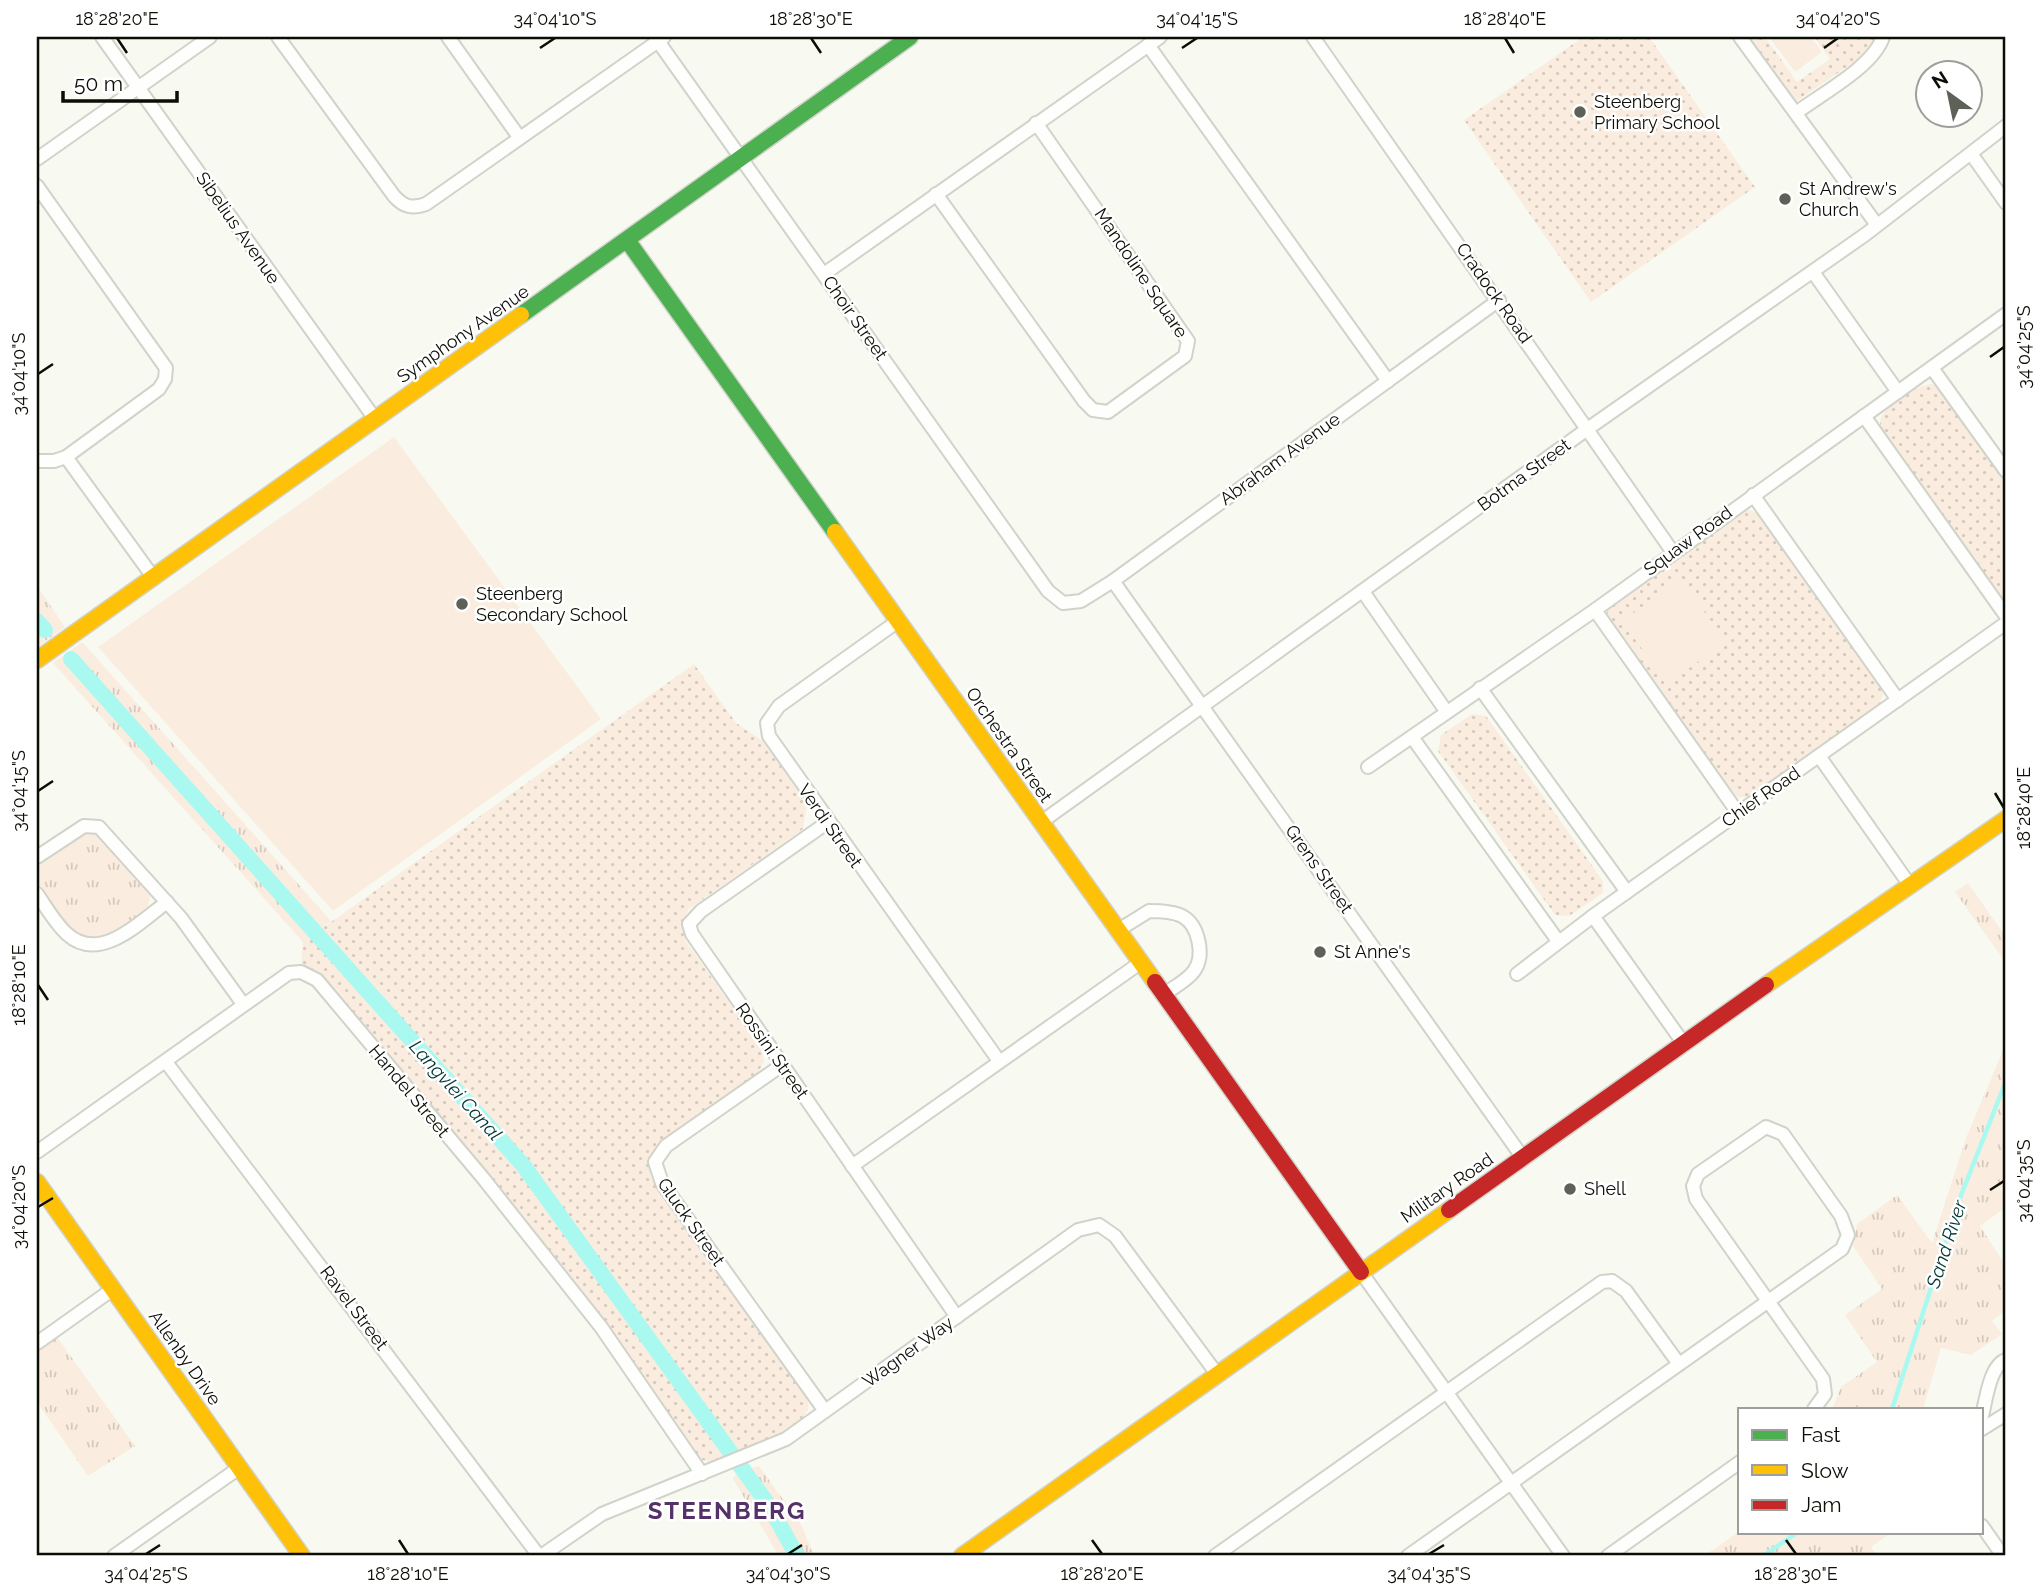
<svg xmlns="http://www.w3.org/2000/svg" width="2043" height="1593" font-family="Raleway,sans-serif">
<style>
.grass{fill:url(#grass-tufts)}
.park{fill:url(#park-dots)}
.pitch{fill:#faecdf}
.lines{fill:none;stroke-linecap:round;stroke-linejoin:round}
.stream{stroke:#aaf9f1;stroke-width:4.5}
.canal{stroke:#aaf9f1;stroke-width:16}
.street-casing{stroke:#d0d3ca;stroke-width:16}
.fast-casing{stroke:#d0d3ca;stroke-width:19}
.slow-casing{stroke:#d0d3ca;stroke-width:19}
.jam-casing{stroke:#d0d3ca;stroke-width:19}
.street{stroke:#fefefd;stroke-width:12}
.fast{stroke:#4caf50;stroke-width:16}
.slow{stroke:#ffc107;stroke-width:16}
.jam{stroke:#c62828;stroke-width:16}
.ticks{fill:none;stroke:#0b0e05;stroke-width:2.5}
.poi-dot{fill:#5e6158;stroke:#fff;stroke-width:2.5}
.labels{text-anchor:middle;stroke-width:5;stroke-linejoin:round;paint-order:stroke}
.poi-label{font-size:18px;fill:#0b0e05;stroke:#fff;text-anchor:start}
.street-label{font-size:18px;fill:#0b0e05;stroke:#fff}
.water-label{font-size:19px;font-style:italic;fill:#003633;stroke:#fff}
.district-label{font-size:24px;font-weight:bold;letter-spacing:2px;fill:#553169;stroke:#fff}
.neatline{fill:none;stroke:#0b0e05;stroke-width:2.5}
.ticks-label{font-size:18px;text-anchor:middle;fill:#0b0e05}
</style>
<defs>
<pattern id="grass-tufts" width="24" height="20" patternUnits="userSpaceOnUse" patternTransform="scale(1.75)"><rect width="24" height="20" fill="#faecdf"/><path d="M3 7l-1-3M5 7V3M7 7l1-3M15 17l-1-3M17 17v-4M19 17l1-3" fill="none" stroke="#d5c9be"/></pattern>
<pattern id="park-dots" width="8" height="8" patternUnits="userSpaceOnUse" patternTransform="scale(1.75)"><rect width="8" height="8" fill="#faecdf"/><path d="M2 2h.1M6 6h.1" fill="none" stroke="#d5c9be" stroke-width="1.8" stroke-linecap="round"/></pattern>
</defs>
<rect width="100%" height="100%" fill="#f8faf2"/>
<g class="grass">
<polygon points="37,586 65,627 37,647"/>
<polygon points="82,642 85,645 331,921 303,942 53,663"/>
<path d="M92,832L99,835L150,896L148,908C136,917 123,930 109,937C74,953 53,907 37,885L39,866L85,833Z"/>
<polygon points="1968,883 2006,937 2006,963 1955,892"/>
<polygon points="2006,1043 2006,1184 2000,1188 2006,1197 2006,1207 1980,1226 2006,1266 2006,1310 1992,1321 2002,1334 1971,1355 1941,1348 1923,1409 1832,1409 1841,1387 1877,1362 1845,1315 1882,1289 1853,1246 1857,1224 1897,1195 1932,1243 1966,1138"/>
<polygon points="57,1337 135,1446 88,1476 37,1402 37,1351"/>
<polygon points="759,1466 802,1526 814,1556 779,1556 733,1479 737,1472"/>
<polygon points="1740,1531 1740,1532 1892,1532 1871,1547 1875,1553 1870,1556 1704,1556"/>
</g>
<g class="park">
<polygon points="1583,37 1649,37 1755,187 1591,302 1464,120"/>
<polygon points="1748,37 1765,37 1797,82 1830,59 1814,37 1876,37 1864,55 1797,101 1790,97"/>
<path d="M1932,384L1940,389L2006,482V602L1999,596L1881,430C1880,424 1879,419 1883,414C1892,402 1918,385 1932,384Z"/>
<polygon points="1751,510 1759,515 1881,687 1883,696 1878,705 1748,797 1738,797 1730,791 1609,621 1607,612 1611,603 1739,512"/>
<path d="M694,664L736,723L763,741L807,804L803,829L689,909L681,924L685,940L762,1049L764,1061L758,1073L658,1145L650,1161L651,1178L805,1393L809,1405C804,1432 741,1454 717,1461C711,1463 707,1460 701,1460L597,1314L301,968L303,942Z"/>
<polygon points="1472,714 1486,716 1603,881 1603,893 1569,916 1555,915 1438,751 1441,735"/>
</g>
<g class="pitch">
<polygon points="1769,37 1811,37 1822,52 1795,72"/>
<polygon points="394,437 601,719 333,911 98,647"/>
<polygon points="1681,579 1726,642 1667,684 1622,621"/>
</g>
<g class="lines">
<g class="stream">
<polyline points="1892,1409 1960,1198 2006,1081"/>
<polyline points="1763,1556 1798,1532"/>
</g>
<g class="canal">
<polyline points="37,621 45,630"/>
<polyline points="71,659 523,1165 770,1507 797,1556"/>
</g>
<g class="street-casing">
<g id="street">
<polyline points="102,37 375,419"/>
<path d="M278,37L394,196C404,207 412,209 426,204L664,37"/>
<polyline points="448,37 519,137"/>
<polyline points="655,37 1048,591 1063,603 1081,601 1113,581 1499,300"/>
<polyline points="1313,37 1672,551"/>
<polyline points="1740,37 1877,225"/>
<polyline points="1148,45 1388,381"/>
<path d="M1796,113C1821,94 1873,67 1883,37"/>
<polyline points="1972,155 2006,203"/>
<polyline points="37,159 210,37"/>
<polyline points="37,186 166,368 165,379 159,389 66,457 54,461 37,461"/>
<polyline points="936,194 1084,401 1093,410 1108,412 1185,356 1188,341 1036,123"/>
<polyline points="1813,272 1898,392"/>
<polyline points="824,274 1160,37"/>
<polyline points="1932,368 2006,471"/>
<polyline points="1864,416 2006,616"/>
<polyline points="66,457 153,577"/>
<polyline points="1753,495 1898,700"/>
<polyline points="1113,581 1523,1158"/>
<polyline points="1364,593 1446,711"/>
<polyline points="1595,610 1738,813"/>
<polyline points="898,621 779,706 767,723 769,736 999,1061"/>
<polyline points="1480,688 1627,892"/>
<polyline points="1412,737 1558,941"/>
<polyline points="1819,756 1909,884"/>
<polyline points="1368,767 1595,610 2006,314"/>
<polyline points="828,822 701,911 689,924 692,934 957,1317"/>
<polyline points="1040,823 1586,430 1866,234 2006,126"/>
<polyline points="37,857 84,826 99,827 181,918 243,1004"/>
<path d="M37,894C46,907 55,923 67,934C100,964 140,922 167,902"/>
<polyline points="1593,916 1684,1044"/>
<path d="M1117,931L1149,911C1158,911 1174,912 1182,916C1199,925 1205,956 1194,971C1187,981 1172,988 1163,995"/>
<polyline points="1517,974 1593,916 2006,623"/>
<polyline points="166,1062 539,1556"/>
<polyline points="782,1065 666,1146 655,1162 662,1183 825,1411"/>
<polyline points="37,1152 289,973 301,972 317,980 483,1178 601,1327 702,1474"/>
<polyline points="852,1166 1140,963"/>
<polyline points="1361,1272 1563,1556"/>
<polyline points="37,1343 113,1289"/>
<path d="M1982,1416C1986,1400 1990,1365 2006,1360"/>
<polyline points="1982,1429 2006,1414"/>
<polyline points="1982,1526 2003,1556"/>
<polyline points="114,1556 239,1468"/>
<polyline points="541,1556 602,1514 786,1439 1078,1230 1099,1225 1115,1236 1217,1374"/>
<polyline points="1215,1556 1602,1282 1612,1281 1626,1291 1679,1364"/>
<polyline points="1408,1556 1842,1249 1848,1235 1841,1216 1783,1134 1766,1127 1698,1174 1693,1186 1696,1199 1823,1379 1825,1394 1814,1409"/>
<polyline points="1608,1556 1740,1462"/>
</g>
</g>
<g class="fast-casing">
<g id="fast">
<polyline points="627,240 835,532"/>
<polyline points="521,315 910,37"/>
</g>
</g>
<g class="slow-casing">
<g id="slow">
<polyline points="835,532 1155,982"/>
<polyline points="37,660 521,315"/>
<polyline points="1766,985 2006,819"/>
<polyline points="37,1182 302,1556"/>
<polyline points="962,1556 1449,1210"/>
</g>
</g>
<g class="jam-casing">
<g id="jam">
<polyline points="1155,982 1361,1272"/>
<polyline points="1449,1210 1766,985"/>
</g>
</g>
<use href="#street" class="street"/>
<use href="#fast" class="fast"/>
<use href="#slow" class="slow"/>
<use href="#jam" class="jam"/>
</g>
<path class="ticks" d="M117,38L127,53M811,38L821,53M1505,38L1514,53M540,48L555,38M1182,48L1197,38M1824,48L1838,38M1990,357L2004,347M38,374L53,364M38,791L53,781M1995,793L2004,808M38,985L48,1000M1990,1190L2004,1181M38,1207L53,1198M399,1540L408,1554M1092,1540L1102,1554M1786,1540L1796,1554M146,1554L160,1545M788,1554L802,1545M1429,1554L1444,1545"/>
<g class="poi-dot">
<circle cx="1580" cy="112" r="7"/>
<circle cx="1785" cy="199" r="7"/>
<circle cx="462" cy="604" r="7"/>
<circle cx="1320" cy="952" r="7"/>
<circle cx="1570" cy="1189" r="7"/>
</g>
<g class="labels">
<g class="poi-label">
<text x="1594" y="108">Steenberg<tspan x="1594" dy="21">Primary School</tspan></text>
<text x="1799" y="195">St Andrew's<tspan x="1799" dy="21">Church</tspan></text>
<text x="476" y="600">Steenberg<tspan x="476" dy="21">Secondary School</tspan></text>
<text x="1334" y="958">St Anne's</text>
<text x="1584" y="1195">Shell</text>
</g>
<g class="street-label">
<text transform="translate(238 228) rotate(55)" y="6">Sibelius Avenue</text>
<text transform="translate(1141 273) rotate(56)" y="6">Mandoline Square</text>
<text transform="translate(1494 293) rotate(55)" y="6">Cradock Road</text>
<text transform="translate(855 318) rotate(55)" y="6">Choir Street</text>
<text transform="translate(463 334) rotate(-35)" y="6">Symphony Avenue</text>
<text transform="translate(1280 459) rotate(-36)" y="6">Abraham Avenue</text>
<text transform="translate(1524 475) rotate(-36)" y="6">Botma Street</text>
<text transform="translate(1688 541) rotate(-36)" y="6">Squaw Road</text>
<text transform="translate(1009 745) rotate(55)" y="6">Orchestra Street</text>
<text transform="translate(1761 797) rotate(-35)" y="6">Chief Road</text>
<text transform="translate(830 826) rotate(55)" y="6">Verdi Street</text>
<text transform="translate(1319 869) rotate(55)" y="6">Grens Street</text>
<text transform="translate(772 1051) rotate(55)" y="6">Rossini Street</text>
<text transform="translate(409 1091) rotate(50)" y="6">Handel Street</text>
<text transform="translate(1447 1188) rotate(-35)" y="6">Military Road</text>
<text transform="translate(691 1222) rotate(55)" y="6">Gluck Street</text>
<text transform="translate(354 1308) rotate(53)" y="6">Ravel Street</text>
<text transform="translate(908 1352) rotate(-36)" y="6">Wagner Way</text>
<text transform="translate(185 1358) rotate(55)" y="6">Allenby Drive</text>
</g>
<g class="water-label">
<text transform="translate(456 1090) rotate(48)" y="7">Langvlei Canal</text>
<text transform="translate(1946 1244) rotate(-72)" y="7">Sand River</text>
</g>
<g class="district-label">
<text x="727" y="1519">STEENBERG</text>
</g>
</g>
<rect width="2043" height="1593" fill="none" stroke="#ffffff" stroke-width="77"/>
<rect x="1738" y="1408" width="245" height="126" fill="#ffffff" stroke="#9d9f9b" stroke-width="2"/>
<rect x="1752" y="1430" width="35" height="10" fill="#4caf50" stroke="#9d9f9b" stroke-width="2"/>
<text x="1801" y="1442" font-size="21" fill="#0b0e05">Fast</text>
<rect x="1752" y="1465" width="35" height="10" fill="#ffc107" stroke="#9d9f9b" stroke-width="2"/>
<text x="1801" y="1478" font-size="21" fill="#0b0e05">Slow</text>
<rect x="1752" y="1500" width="35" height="10" fill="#c62828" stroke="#9d9f9b" stroke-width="2"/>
<text x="1801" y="1512" font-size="21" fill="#0b0e05">Jam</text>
<g transform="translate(1949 94) rotate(327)"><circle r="33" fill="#ffffff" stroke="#9d9f9b" stroke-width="2"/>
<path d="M0-5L12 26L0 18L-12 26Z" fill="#5e6158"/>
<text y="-10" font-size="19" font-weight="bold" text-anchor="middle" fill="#0b0e05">N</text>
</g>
<path d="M63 91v10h114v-10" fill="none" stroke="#0b0e05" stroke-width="3.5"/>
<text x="74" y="91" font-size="21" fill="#0b0e05" stroke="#ffffff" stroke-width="5" paint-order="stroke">50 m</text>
<rect x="38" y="38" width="1966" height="1516" class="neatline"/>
<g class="ticks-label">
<text x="117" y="25">18°28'20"E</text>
<text x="555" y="25">34°04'10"S</text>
<text x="811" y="25">18°28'30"E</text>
<text x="1197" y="25">34°04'15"S</text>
<text x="1505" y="25">18°28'40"E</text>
<text x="1838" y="25">34°04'20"S</text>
<text transform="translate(2024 347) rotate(-90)" y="6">34°04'25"S</text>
<text transform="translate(19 374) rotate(-90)" y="6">34°04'10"S</text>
<text transform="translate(19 791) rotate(-90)" y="6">34°04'15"S</text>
<text transform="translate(2024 808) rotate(-90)" y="6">18°28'40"E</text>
<text transform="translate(19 985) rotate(-90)" y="6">18°28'10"E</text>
<text transform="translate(2024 1181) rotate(-90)" y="6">34°04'35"S</text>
<text transform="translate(19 1207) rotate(-90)" y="6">34°04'20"S</text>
<text x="146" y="1580">34°04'25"S</text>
<text x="408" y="1580">18°28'10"E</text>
<text x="788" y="1580">34°04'30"S</text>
<text x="1102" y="1580">18°28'20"E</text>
<text x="1429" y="1580">34°04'35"S</text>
<text x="1796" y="1580">18°28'30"E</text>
</g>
</svg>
